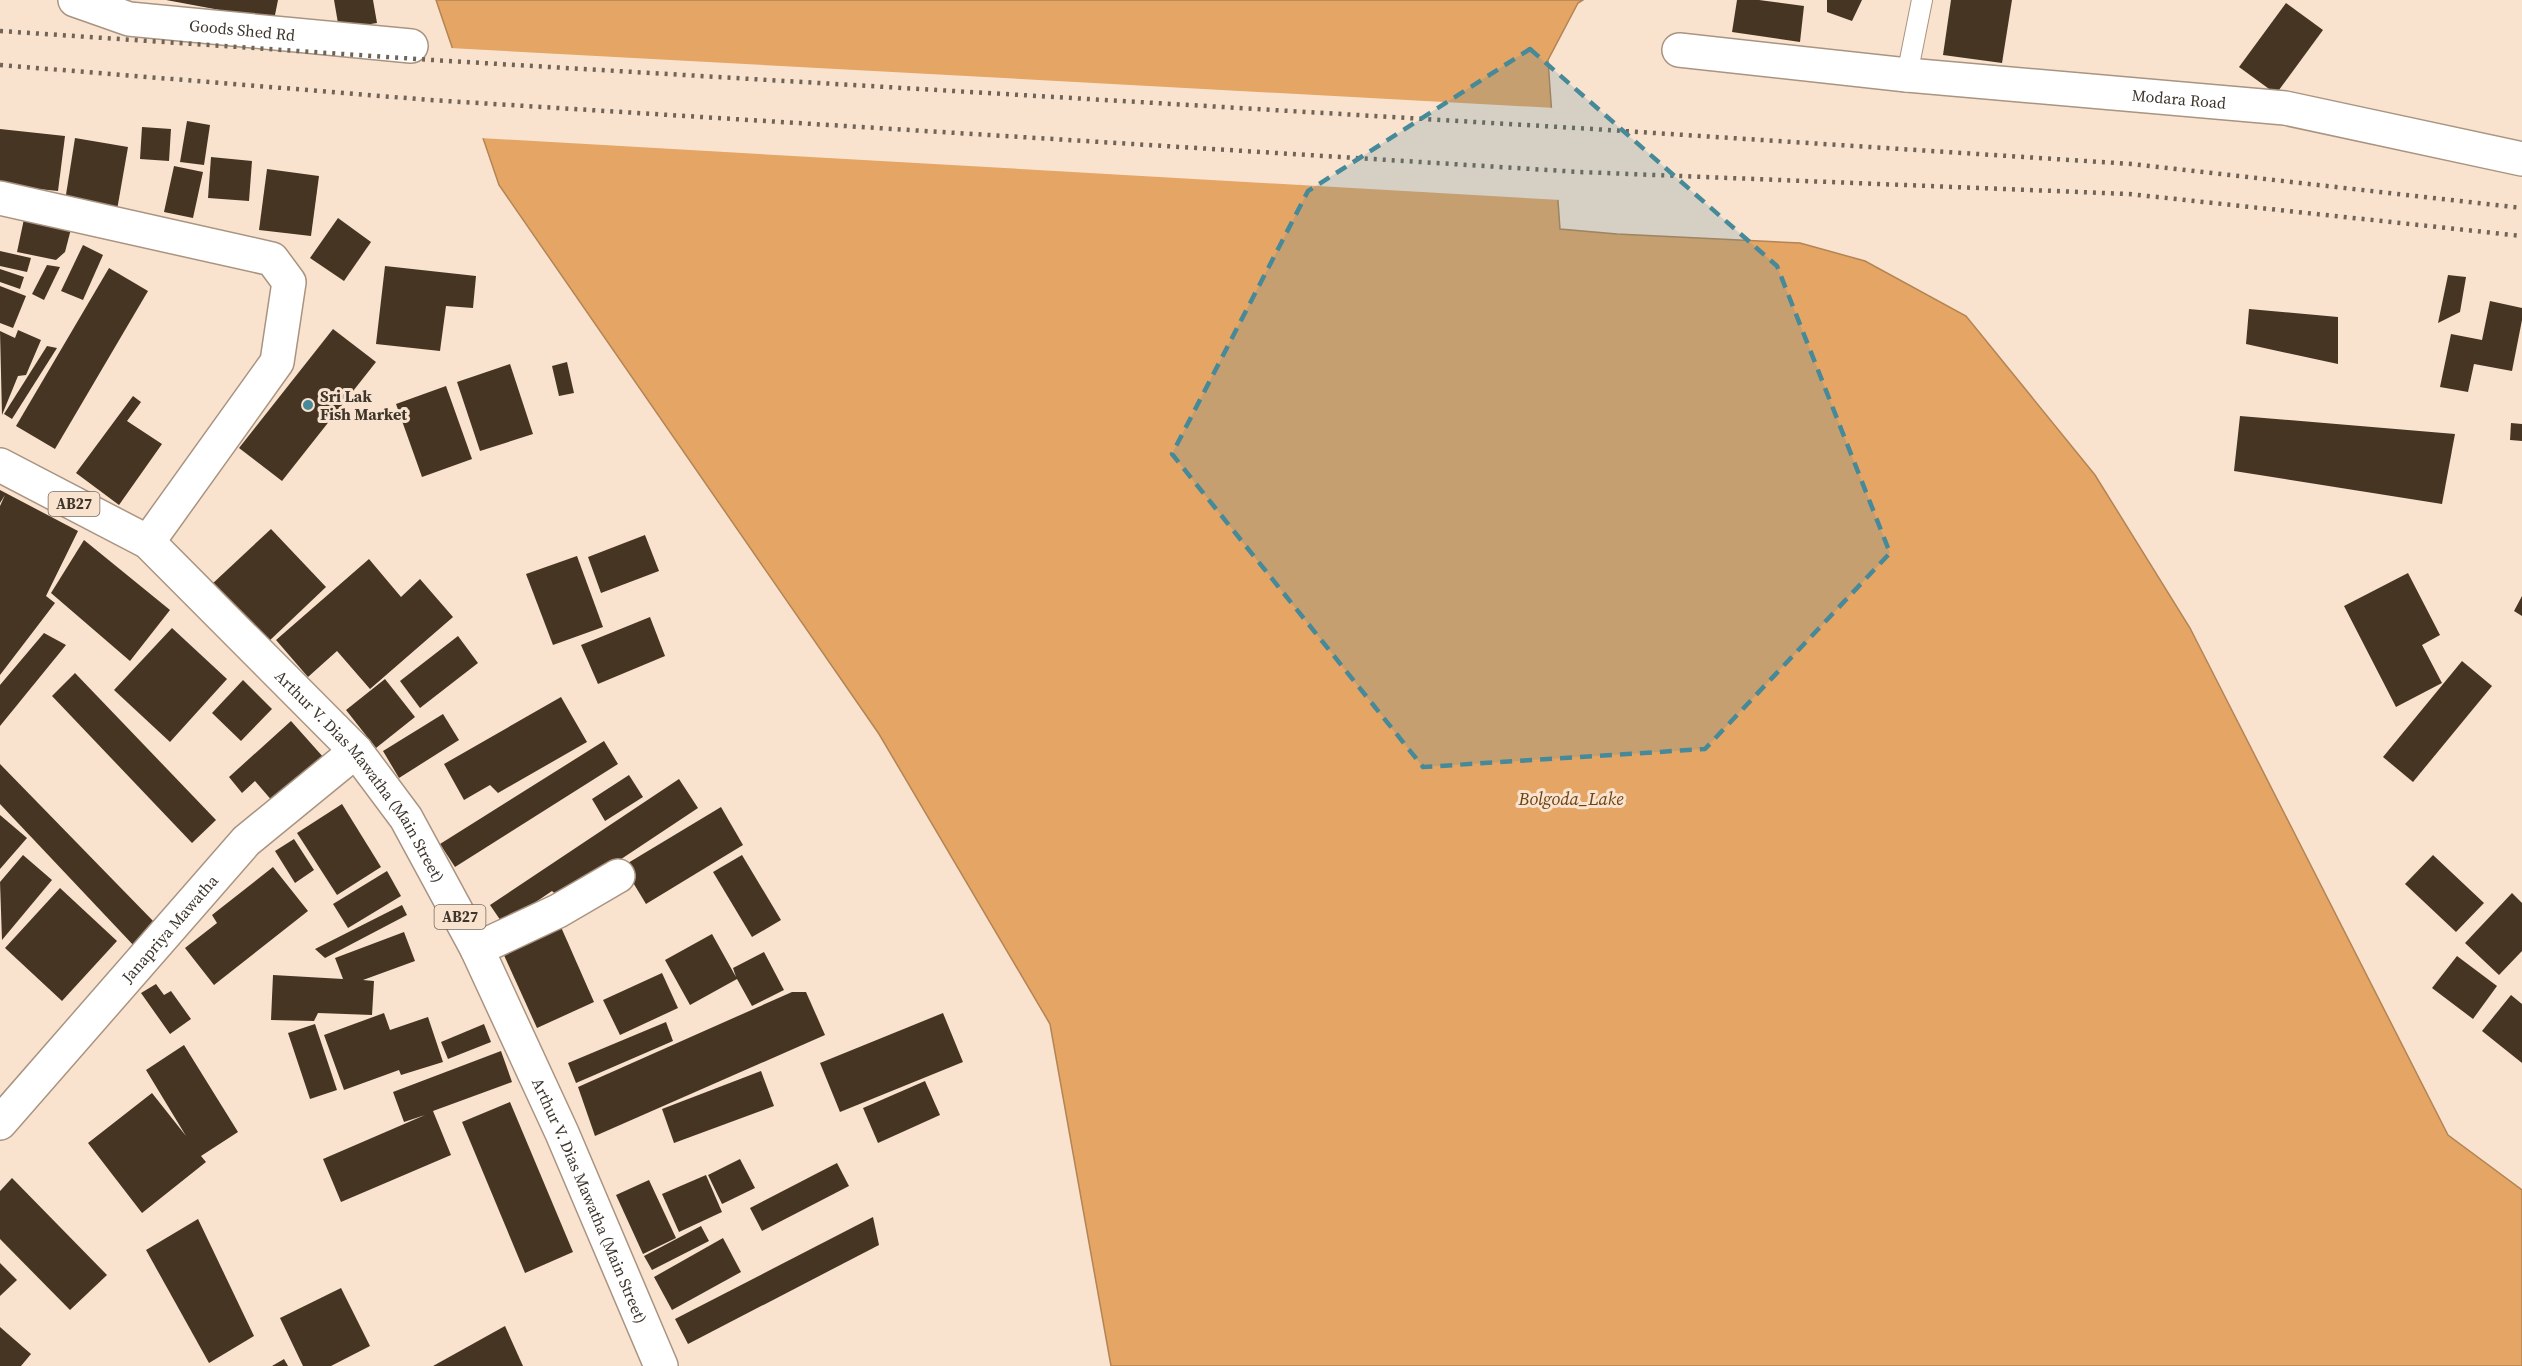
<svg xmlns="http://www.w3.org/2000/svg" width="2522" height="1366" font-family="'Source Serif 4',serif">
<style>
.water{fill:#e5a565;stroke:#b38454;stroke-width:1.5}
.pier{fill:#f9e3ce}
.building{fill:#473524}
.lines{fill:none;stroke-linecap:round;stroke-linejoin:round}
.service-casing{stroke:#a99481;stroke-width:22}
.minor-casing{stroke:#a99481;stroke-width:36}
.tertiary-casing{stroke:#a99481;stroke-width:36}
.primary-casing{stroke:#a99481;stroke-width:36}
.service{stroke:#fff;stroke-width:20}
.minor{stroke:#fff;stroke-width:33}
.tertiary{stroke:#fff;stroke-width:33}
.primary{stroke:#fff;stroke-width:33}
.rail{stroke:#6f6457;stroke-width:4.5;stroke-dasharray:3 6;stroke-linecap:butt}
.marked{fill:#468999;fill-opacity:0.2;stroke:#468999;stroke-width:4.5;stroke-dasharray:12 8;stroke-linejoin:round}
.poi-dot{fill:#468999;stroke:#f9e3ce;stroke-width:2}
.labels{text-anchor:middle;stroke-width:6;stroke-linejoin:round;paint-order:stroke}
.shield{fill:#f9e3ce;stroke:#766a5d;stroke-width:1.5}
.shield-label{font-size:15px;font-weight:bold;fill:#3e362d}
.street-label{font-size:16px;fill:#3e362d;stroke:#f9e3ce}
.poi-label{font-size:16px;font-weight:bold;fill:#3e362d;stroke:#f9e3ce;text-anchor:start}
.water-label{font-size:18px;font-style:italic;fill:#6d4313;stroke:#f9e3ce}
</style>
<rect width="100%" height="100%" fill="#f9e3ce"/>
<polygon class="water" points="436,0 1583,0 1578,3 1548,60 1560,229 1617,234 1800,243 1865,261 1966,316 2095,475 2190,628 2448,1135 2522,1190 2522,1366 1111,1366 1050,1024 879,734 499,185"/>
<polygon class="pier" points="450,48 1555,108 1561,200 480,138"/>
<g class="building">
<polygon points="166,0 278,0 274,20"/>
<polygon points="334,0 373,0 377,23 339,29"/>
<polygon points="1737,0 1759,0 1804,6 1800,42 1732,32"/>
<polygon points="1827,0 1862,0 1852,21 1827,12"/>
<polygon points="1951,0 2012,0 2002,63 1943,55"/>
<polygon points="2286,3 2323,30 2276,94 2239,67"/>
<polygon points="187,121 210,125 204,165 180,162"/>
<polygon points="142,127 171,129 169,161 140,159"/>
<polygon points="0,129 65,136 58,191 0,185"/>
<polygon points="75,138 128,147 117,210 65,201"/>
<polygon points="211,157 252,161 249,201 208,198"/>
<polygon points="174,166 203,172 193,218 164,212"/>
<polygon points="267,169 319,176 311,236 259,230"/>
<polygon points="338,218 371,242 344,281 310,258"/>
<polygon points="24,219 71,229 65,252 56,260 17,252"/>
<polygon points="83,245 103,255 83,300 61,291"/>
<polygon points="0,251 31,258 27,272 0,266"/>
<polygon points="47,265 60,267 44,300 32,294"/>
<polygon points="385,266 476,276 473,308 446,306 440,351 376,344"/>
<polygon points="109,268 148,291 55,449 16,426"/>
<polygon points="0,269 24,277 20,289 0,282"/>
<polygon points="2448,275 2466,277 2460,312 2438,323"/>
<polygon points="0,286 26,296 13,328 0,323"/>
<polygon points="2490,301 2522,308 2522,320 2512,371 2474,364 2468,392 2440,387 2451,334 2482,340"/>
<polygon points="2249,309 2338,317 2338,364 2246,344"/>
<polygon points="333,329 376,362 282,481 239,448"/>
<polygon points="18,330 41,340 26,375 18,376 2,415 0,331 15,338"/>
<polygon points="47,346 57,348 12,419 4,414"/>
<polygon points="567,362 574,393 559,396 552,366"/>
<polygon points="510,364 533,434 480,451 457,382"/>
<polygon points="446,386 472,459 422,477 396,404"/>
<polygon points="133,396 141,402 127,421 162,444 119,505 76,473"/>
<polygon points="2240,416 2455,434 2442,504 2234,471"/>
<polygon points="2511,423 2522,424 2522,441 2510,440"/>
<polygon points="0,490 78,531 46,596 55,603 0,675 0,506 5,495 0,503"/>
<polygon points="271,529 326,587 266,644 211,585"/>
<polygon points="645,535 659,571 601,593 588,557"/>
<polygon points="84,540 170,610 130,661 51,593"/>
<polygon points="577,556 603,627 553,645 526,574"/>
<polygon points="369,559 401,597 420,579 453,617 370,689 337,651 308,677 276,640"/>
<polygon points="2408,573 2440,635 2422,645 2442,683 2396,707 2344,606"/>
<polygon points="2522,596 2522,616 2514,611"/>
<polygon points="650,617 665,656 598,684 581,645"/>
<polygon points="172,628 227,679 170,742 114,690"/>
<polygon points="44,633 66,645 0,726 0,685"/>
<polygon points="458,636 478,663 420,708 400,681"/>
<polygon points="2462,661 2492,686 2413,782 2383,757"/>
<polygon points="75,673 216,820 192,843 52,696"/>
<polygon points="385,679 415,717 376,748 346,710"/>
<polygon points="243,680 272,709 241,741 212,713"/>
<polygon points="561,697 587,742 498,793 490,785 464,800 444,764"/>
<polygon points="443,714 459,740 399,778 383,751"/>
<polygon points="291,721 324,758 274,803 255,781 242,793 229,777"/>
<polygon points="604,741 618,764 455,867 440,844"/>
<polygon points="0,764 157,925 136,948 0,804"/>
<polygon points="629,775 643,797 605,821 592,799"/>
<polygon points="679,779 698,808 561,899 552,891 503,924 490,905"/>
<polygon points="342,804 381,867 337,895 297,833"/>
<polygon points="721,807 743,845 646,904 623,866"/>
<polygon points="0,815 27,838 0,869"/>
<polygon points="294,839 314,870 295,883 275,851"/>
<polygon points="23,855 52,880 2,940 0,882"/>
<polygon points="742,855 781,920 752,937 713,872"/>
<polygon points="2433,855 2484,903 2456,932 2405,884"/>
<polygon points="273,867 308,911 214,985 185,948 217,923 212,915"/>
<polygon points="387,871 401,896 348,928 333,904"/>
<polygon points="60,888 117,941 62,1001 5,948"/>
<polygon points="2512,893 2522,903 2522,951 2499,975 2465,943"/>
<polygon points="402,905 407,915 325,958 315,949"/>
<polygon points="561,927 594,1002 537,1028 503,953"/>
<polygon points="404,932 415,961 363,980 374,981 372,1015 318,1013 314,1021 271,1020 273,975 343,979 335,958"/>
<polygon points="712,934 736,977 733,968 764,952 784,990 752,1006 737,979 690,1005 665,960"/>
<polygon points="2457,956 2497,986 2473,1019 2432,988"/>
<polygon points="662,973 678,1008 620,1035 603,1000"/>
<polygon points="156,984 164,995 171,991 191,1019 170,1034 141,993"/>
<polygon points="792,992 806,992 825,1035 595,1136 578,1087"/>
<polygon points="2511,995 2522,1004 2522,1063 2482,1031"/>
<polygon points="384,1013 390,1030 428,1017 443,1062 401,1075 399,1070 344,1090 324,1035"/>
<polygon points="943,1013 963,1062 840,1112 820,1063"/>
<polygon points="666,1022 673,1041 576,1083 568,1063"/>
<polygon points="315,1024 337,1090 310,1099 288,1033"/>
<polygon points="484,1024 491,1042 448,1059 441,1042"/>
<polygon points="184,1045 238,1132 201,1156 206,1162 142,1213 88,1143 152,1093 186,1136 146,1070"/>
<polygon points="501,1051 512,1082 433,1111 451,1155 341,1202 323,1159 425,1115 404,1122 393,1092"/>
<polygon points="761,1071 774,1106 674,1143 662,1109"/>
<polygon points="925,1081 940,1115 878,1143 863,1108"/>
<polygon points="510,1102 573,1252 525,1273 462,1122"/>
<polygon points="740,1159 755,1188 722,1204 708,1175"/>
<polygon points="837,1163 849,1186 762,1231 750,1208"/>
<polygon points="706,1175 722,1212 679,1232 662,1194"/>
<polygon points="12,1178 107,1275 70,1310 0,1239 0,1191"/>
<polygon points="649,1180 676,1238 643,1254 616,1195"/>
<polygon points="873,1217 879,1245 688,1344 675,1319"/>
<polygon points="198,1219 254,1336 209,1363 146,1250"/>
<polygon points="701,1226 709,1241 652,1270 644,1256"/>
<polygon points="723,1238 741,1272 672,1310 654,1277"/>
<polygon points="0,1263 17,1280 0,1296"/>
<polygon points="341,1288 370,1346 331,1366 303,1366 280,1318"/>
<polygon points="505,1326 523,1366 433,1366"/>
<polygon points="0,1327 31,1354 21,1366 0,1366"/>
<polygon points="284,1359 288,1366 272,1366"/>
</g>
<g class="lines">
<g class="service-casing">
<polyline id="service" points="1907,75 1922,0"/>
</g>
<g class="minor-casing">
<g id="minor">
<path id="s1" d="M75,0L129,19L411,46"/>
<polyline points="1679,50 1907,75"/>
<polyline points="477,949 558,911 618,876"/>
<path id="s2" d="M0,1123L246,841L356,751"/>
</g>
</g>
<g class="tertiary-casing">
<g id="tertiary">
<path id="s3" d="M1907,75L2285,108L2522,159"/>
<polyline points="0,198 272,259 289,282 277,362 148,542"/>
</g>
</g>
<g class="primary-casing">
<g id="primary">
<path id="s4" d="M0,465L148,542L356,751L406,818L477,949L562,1133L661,1366"/>
</g>
</g>
<use href="#service" class="service"/>
<use href="#minor" class="minor"/>
<use href="#tertiary" class="tertiary"/>
<use href="#primary" class="primary"/>
<g class="rail">
<polyline points="0,31 432,60 1593,129 2132,164 2522,208"/>
<polyline points="0,65 430,100 1580,172 2129,194 2522,236"/>
</g>
</g>
<path class="marked" d="M1530,49L1777,266L1890,553L1705,749L1423,767L1172,454L1308,191Z"/>
<circle class="poi-dot" cx="308" cy="405" r="6"/>
<g class="labels">
<g class="shield">
<rect x="48.5" y="492" width="51" height="24" rx="4.5"/>
<rect x="434.5" y="905" width="51" height="24" rx="4.5"/>
</g>
<g class="shield-label">
<text x="74" y="509">AB27</text>
<text x="460" y="922">AB27</text>
</g>
<g class="street-label">
<text dy="6" stroke="none"><textPath href="#s1" startOffset="171">Goods Shed Rd</textPath></text>
<text dy="6" stroke="none"><textPath href="#s3" startOffset="273">Modara Road</textPath></text>
<text dy="6" stroke="none"><textPath href="#s4" startOffset="484">Arthur V. Dias Mawatha (Main Street)</textPath></text>
<text dy="6" stroke="none"><textPath href="#s2" startOffset="258">Janapriya Mawatha</textPath></text>
<text dy="6" stroke="none"><textPath href="#s4" startOffset="970">Arthur V. Dias Mawatha (Main Street)</textPath></text>
</g>
<g class="poi-label">
<text x="320" y="402">Sri Lak<tspan x="320" dy="18">Fish Market</tspan></text>
</g>
<g class="water-label">
<text x="1571" y="805">Bolgoda_Lake</text>
</g>
</g>
</svg>
